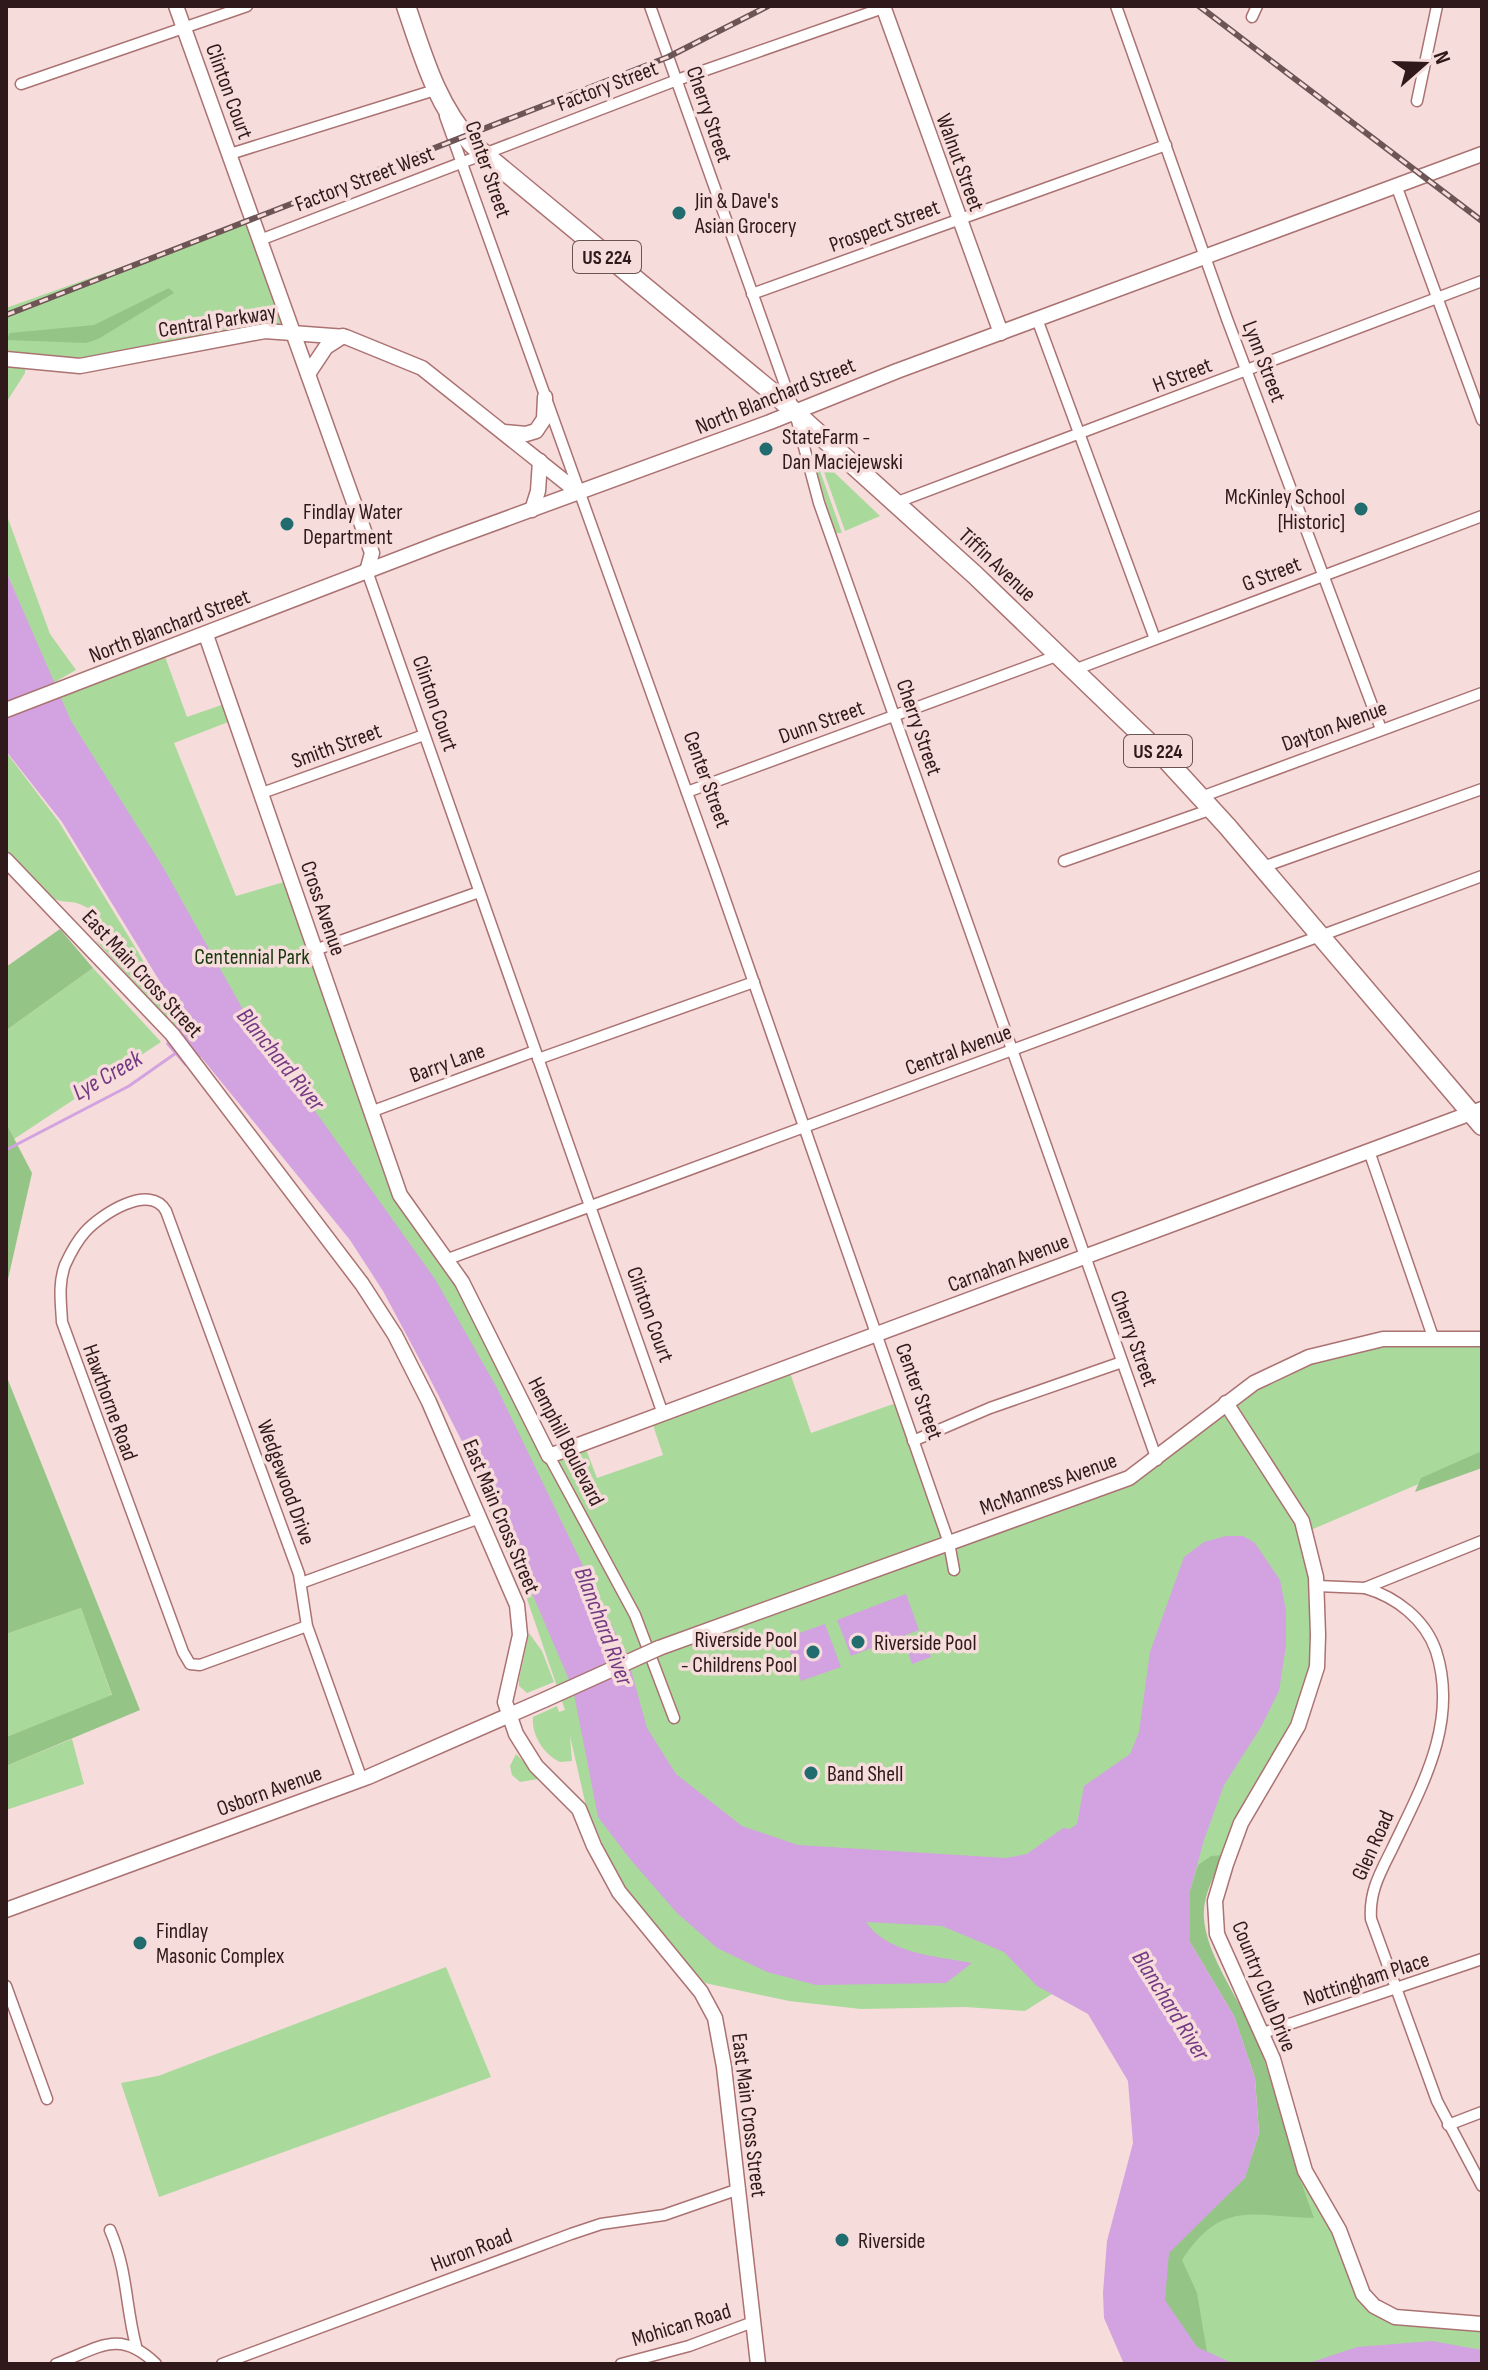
<svg xmlns="http://www.w3.org/2000/svg" width="1488" height="2370" font-family="'Sofia Sans Condensed',sans-serif">
<style>
.green{fill:#a9da9c}
.forest{fill:#94c586}
.water{fill:#d3a2e0}
.lines{fill:none;stroke-linecap:round;stroke-linejoin:round}
.stream{stroke:#d3a2e0;stroke-width:3}
.street-casing{stroke:#ab7272;stroke-width:13}
.secondary-casing{stroke:#ab7272;stroke-width:17}
.highway-casing{stroke:#ab7272;stroke-width:21}
.street{stroke:#fff;stroke-width:10}
.secondary{stroke:#fff;stroke-width:14}
.highway{stroke:#fff;stroke-width:18}
.rail-casing{stroke:#6d5555;stroke-width:6}
.rail{stroke:#f6dcdb;stroke-width:3;stroke-dasharray:9;stroke-linecap:butt}
.secondary-bridge-casing{stroke:#ab7272;stroke-width:17;stroke-linecap:butt}
.secondary-bridge{stroke:#fff;stroke-width:14}
.poi-dot{fill:#206c6f;stroke:#f6dcdb;stroke-width:3}
.labels{text-anchor:middle;stroke-width:7;stroke-linejoin:round;paint-order:stroke}
.shield{fill:#f6dcdb;stroke:#6b5454;stroke-width:2}
.shield-label{font-size:20px;font-weight:bold;fill:#30191a}
.street-label{font-size:22px;fill:#30191a;stroke:#f6dcdb}
.poi-label{font-size:22px;fill:#30191a;stroke:#f6dcdb;text-anchor:start}
.park-label{font-size:22px;fill:#18390e;stroke:#f6dcdb}
.water-label{font-size:24px;font-style:italic;fill:#743983;stroke:#f6dcdb}
</style>
<rect width="100%" height="100%" fill="#f6dcdb"/>
<g class="green">
<polygon points="253,220 292,330 110,362 25,363 25,373 6,403 6,308"/>
<polygon points="811,453 814,454 842,533 835,533"/>
<polygon points="819,458 880,516 845,531"/>
<polygon points="6,513 50,634 76,670 53,683 6,571"/>
<path d="M163,651L187,717L230,702L236,719L174,743L236,896L291,880L400,1195L448,1259L549,1456L584,1444L597,1478L663,1455L651,1419L789,1370L811,1433L899,1402L949,1542L1129,1478L1226,1403L1345,1346L1482,1339V1457L1306,1532L1312,1553V1690L1226,1864L1112,1956L1025,2011L965,2007L861,2009L789,2001L705,1983L648,1920L614,1870L586,1806L570,1736L572,1761L560,1762C544,1755 531,1734 533,1717L557,1706L559,1712L565,1710L527,1599L476,1481L507,1471L33,700Z"/>
<path d="M6,752L59,822L180,1021L177,1029L97,942L94,912C72,896 66,906 50,897L6,851Z"/>
<polygon points="93,968 161,1042 14,1139 6,1123 8,1029"/>
<polygon points="81,1608 112,1696 6,1737 6,1634"/>
<polygon points="529,1633 542,1651 554,1682 527,1693 519,1686 519,1680"/>
<polygon points="72,1739 84,1784 6,1810 6,1766"/>
<polygon points="516,1754 539,1777 538,1779 520,1782 512,1775 510,1766"/>
<polygon points="446,1967 491,2077 159,2197 121,2083 158,2076"/>
<polygon points="1208,2133 1315,2190 1374,2306 1482,2324 1482,2364 1163,2364 1161,2206"/>
</g>
<g class="forest">
<polygon points="169,288 174,293 98,339 86,343 6,340 10,333 94,325"/>
<polygon points="60,929 93,968 8,1029 6,1068 6,967"/>
<polygon points="6,1123 32,1173 6,1288"/>
<polygon points="6,1375 140,1710 6,1766 6,1737 112,1695 81,1608 6,1634"/>
<polygon points="1482,1451 1482,1468 1415,1492 1421,1478"/>
<path d="M1224,1855C1215,1875 1202,1895 1204,1919C1207,1958 1243,2004 1258,2042C1279,2100 1292,2160 1314,2218C1251,2216 1221,2200 1182,2260L1197,2293L1207,2352L1197,2347L1164,2300L1169,2251L1245,2178L1259,2133L1255,2078L1234,2016L1190,1942V1891L1198,1865L1211,1856Z"/>
</g>
<g class="water">
<path d="M6,571L71,721L163,867L245,1013L435,1279L496,1386L628,1659L647,1728L676,1774L742,1826L798,1845L1006,1858L1027,1854L1063,1828L1070,1829L1077,1824L1084,1786L1130,1754L1139,1732L1150,1652L1184,1557L1204,1542L1226,1536H1243L1255,1543L1280,1580L1286,1611V1646L1279,1691L1261,1727L1224,1785L1204,1840L1190,1891V1942L1234,2016L1255,2078L1259,2133L1245,2178L1169,2253L1165,2300L1197,2347L1230,2362L1247,2364H1124L1104,2318L1103,2293L1107,2241L1133,2143L1128,2081L1088,2014L1037,1986L1004,1952L942,1926L866,1922C888,1954 936,1956 972,1963L946,1983L816,1985L767,1972L717,1948L677,1913L630,1859L598,1817L573,1689L491,1498L429,1377L383,1291L350,1240L201,1057L185,1066L166,1044L181,1016L62,822L6,751Z"/>
<polygon points="906,1594 919,1630 851,1656 837,1620"/>
<polygon points="825,1624 841,1667 801,1681 785,1638"/>
<polygon points="924,1637 931,1657 912,1664 905,1644"/>
<polygon points="1432,2341 1482,2350 1482,2364 1306,2364 1357,2347"/>
</g>
<g class="lines">
<polyline class="stream" points="6,1150 129,1086 176,1053"/>
<g class="street-casing">
<g id="street">
<polyline points="650,6 795,413 819,503 1157,1460"/>
<polyline points="1116,6 1227,319 1381,729"/>
<polyline points="1252,17 1257,6"/>
<polyline points="21,84 247,6"/>
<polyline points="1417,101 1437,6"/>
<polyline points="445,116 714,868 949,1543 954,1570"/>
<polyline points="230,154 435,90"/>
<polyline points="1396,185 1482,420"/>
<polyline points="260,240 677,80 883,8"/>
<polyline points="752,294 1166,145"/>
<polyline points="1037,319 1155,639"/>
<polyline points="895,503 1482,281"/>
<polyline points="367,571 663,1414"/>
<polyline points="1074,670 1482,516"/>
<polyline points="687,792 1059,655"/>
<polyline points="262,793 424,735"/>
<polyline points="1201,797 1482,693"/>
<polyline points="1064,861 1212,809"/>
<polyline points="1263,867 1482,789"/>
<polyline points="315,950 479,892"/>
<polyline points="538,1059 754,982"/>
<polyline points="373,1111 535,1051"/>
<polyline points="1369,1151 1433,1337"/>
<polyline points="448,1259 1482,876"/>
<polyline points="913,1441 990,1408 1122,1362"/>
<polyline points="549,1456 635,1615 674,1718"/>
<polyline points="301,1583 480,1518"/>
<polyline points="1317,1586 1365,1588 1482,1541"/>
<path d="M1365,1588C1396,1597 1425,1619 1436,1651C1459,1722 1422,1786 1392,1849C1380,1873 1369,1892 1371,1919L1437,2101L1482,2186"/>
<path d="M307,1626L200,1665L190,1664L183,1652L62,1322C61,1302 58,1284 65,1265C70,1254 77,1241 85,1232C100,1215 150,1182 166,1211L299,1574L307,1626L362,1780"/>
<polyline points="6,1986 47,2099"/>
<polyline points="1263,2033 1482,1959"/>
<polyline points="1448,2125 1482,2112"/>
<path d="M110,2230C128,2272 125,2304 136,2346"/>
<path d="M56,2364C99,2348 119,2328 156,2364"/>
<polyline points="222,2364 571,2234 601,2224 664,2215 739,2189"/>
<polyline points="621,2364 689,2346 753,2322"/>
</g>
</g>
<g class="secondary-casing">
<g id="secondary">
<polyline points="176,6 372,553 367,571"/>
<polyline points="883,6 1001,333"/>
<polyline points="6,359 80,366 265,331 346,337 422,368 579,493"/>
<polyline points="308,374 326,347 343,336"/>
<polyline points="504,432 526,434 536,431 544,419 545,397"/>
<polyline points="532,510 538,491 540,461"/>
<polyline points="206,635 400,1195 462,1282 549,1456 1482,1109"/>
<polyline points="6,710 440,543 770,422 897,371 1482,154"/>
<polyline points="6,860 172,1034 362,1284 395,1335 429,1402 517,1605 520,1635 505,1702 516,1734 536,1766 579,1809 594,1846 619,1892 701,1992 715,2018 724,2067 758,2364"/>
<polyline points="1226,1403 1302,1521 1316,1577 1318,1635 1317,1667 1298,1726 1241,1823 1226,1864 1215,1901 1217,1934 1273,2059 1305,2171 1339,2230 1363,2294 1374,2306 1395,2317 1482,2324"/>
<polyline points="659,1648 1129,1478 1254,1383 1309,1357 1383,1339 1482,1339"/>
<polyline points="6,1910 368,1777 544,1700"/>
</g>
</g>
<g class="highway-casing">
<path id="highway" d="M406,6C423,56 436,104 472,144L778,397L975,575L1160,753L1227,826L1482,1126"/>
</g>
<use href="#street" class="street"/>
<use href="#secondary" class="secondary"/>
<use href="#highway" class="highway"/>
<g class="rail-casing">
<g id="rail">
<polyline points="1199,6 1482,221"/>
<polyline points="6,315 668,57 768,6"/>
</g>
</g>
<use href="#rail" class="rail"/>
<g class="secondary-bridge-casing">
<polyline id="secondary-bridge" points="544,1700 659,1648"/>
</g>
<use href="#secondary-bridge" class="secondary-bridge"/>
</g>
<g class="poi-dot">
<circle cx="679" cy="213" r="8"/>
<circle cx="766" cy="449" r="8"/>
<circle cx="1361" cy="509" r="8"/>
<circle cx="287" cy="524" r="8"/>
<circle cx="858" cy="1642" r="8"/>
<circle cx="813" cy="1652" r="8"/>
<circle cx="811" cy="1773" r="8"/>
<circle cx="140" cy="1943" r="8"/>
<circle cx="842" cy="2240" r="8"/>
</g>
<g class="labels">
<g class="shield">
<rect x="573" y="241" width="68" height="32" rx="6"/>
<rect x="1124" y="735" width="68" height="32" rx="6"/>
</g>
<g class="shield-label">
<text x="607" y="264">US 224</text>
<text x="1158" y="758">US 224</text>
</g>
<g class="street-label">
<text transform="translate(607 85) rotate(-21)" y="8">Factory Street</text>
<text transform="translate(230 91) rotate(70)" y="8">Clinton Court</text>
<text transform="translate(710 114) rotate(71)" y="8">Cherry Street</text>
<text transform="translate(961 162) rotate(70)" y="8">Walnut Street</text>
<text transform="translate(489 169) rotate(71)" y="8">Center Street</text>
<text transform="translate(364 178) rotate(-21)" y="8">Factory Street West</text>
<text transform="translate(884 225) rotate(-20)" y="8">Prospect Street</text>
<text transform="translate(217 320) rotate(-9)" y="8">Central Parkway</text>
<text transform="translate(1265 361) rotate(69)" y="8">Lynn Street</text>
<text transform="translate(1182 374) rotate(-21)" y="8">H Street</text>
<text transform="translate(775 395) rotate(-22)" y="8">North Blanchard Street</text>
<text transform="translate(998 564) rotate(43)" y="8">Tiffin Avenue</text>
<text transform="translate(1271 573) rotate(-21)" y="8">G Street</text>
<text transform="translate(169 625) rotate(-21)" y="8">North Blanchard Street</text>
<text transform="translate(436 703) rotate(71)" y="8">Clinton Court</text>
<text transform="translate(821 721) rotate(-20)" y="8">Dunn Street</text>
<text transform="translate(1334 725) rotate(-20)" y="8">Dayton Avenue</text>
<text transform="translate(920 727) rotate(71)" y="8">Cherry Street</text>
<text transform="translate(336 745) rotate(-20)" y="8">Smith Street</text>
<text transform="translate(708 779) rotate(70)" y="8">Center Street</text>
<text transform="translate(324 908) rotate(71)" y="8">Cross Avenue</text>
<text transform="translate(143 973) rotate(47)" y="8">East Main Cross Street</text>
<text transform="translate(958 1049) rotate(-20)" y="8">Central Avenue</text>
<text transform="translate(447 1062) rotate(-20)" y="8">Barry Lane</text>
<text transform="translate(1008 1262) rotate(-21)" y="8">Carnahan Avenue</text>
<text transform="translate(651 1314) rotate(70)" y="8">Clinton Court</text>
<text transform="translate(1135 1338) rotate(70)" y="8">Cherry Street</text>
<text transform="translate(920 1391) rotate(70)" y="8">Center Street</text>
<text transform="translate(111 1402) rotate(70)" y="8">Hawthorne Road</text>
<text transform="translate(567 1441) rotate(63)" y="8">Hemphill Boulevard</text>
<text transform="translate(287 1482) rotate(70)" y="8">Wedgewood Drive</text>
<text transform="translate(1048 1483) rotate(-20)" y="8">McManness Avenue</text>
<text transform="translate(502 1516) rotate(67)" y="8">East Main Cross Street</text>
<text transform="translate(269 1790) rotate(-20)" y="8">Osborn Avenue</text>
<text transform="translate(1372 1845) rotate(-66)" y="8">Glen Road</text>
<text transform="translate(1366 1978) rotate(-18)" y="8">Nottingham Place</text>
<text transform="translate(1265 1986) rotate(68)" y="8">Country Club Drive</text>
<text transform="translate(750 2115) rotate(83)" y="8">East Main Cross Street</text>
<text transform="translate(471 2249) rotate(-21)" y="8">Huron Road</text>
<text transform="translate(681 2324) rotate(-17)" y="8">Mohican Road</text>
</g>
<g class="poi-label">
<text x="695" y="208">Jin &amp; Dave's<tspan x="695" dy="25">Asian Grocery</tspan></text>
<text x="782" y="444">StateFarm -<tspan x="782" dy="25">Dan Maciejewski</tspan></text>
<text x="1345" y="504" text-anchor="end">McKinley School<tspan x="1345" dy="25">[Historic]</tspan></text>
<text x="303" y="519">Findlay Water<tspan x="303" dy="25">Department</tspan></text>
<text x="797" y="1647" text-anchor="end">Riverside Pool<tspan x="797" dy="25">- Childrens Pool</tspan></text>
<text x="874" y="1650">Riverside Pool</text>
<text x="827" y="1781">Band Shell</text>
<text x="156" y="1938">Findlay<tspan x="156" dy="25">Masonic Complex</tspan></text>
<text x="858" y="2248">Riverside</text>
</g>
<g class="park-label">
<text x="252" y="964">Centennial Park</text>
</g>
<g class="water-label">
<text transform="translate(281 1059) rotate(51)" y="8">Blanchard River</text>
<text transform="translate(107 1075) rotate(-30)" y="8">Lye Creek</text>
<text transform="translate(604 1626) rotate(69)" y="8">Blanchard River</text>
<text transform="translate(1171 2005) rotate(58)" y="8">Blanchard River</text>
</g>
</g>
<rect width="1488" height="2370" fill="none" stroke="#30191a" stroke-width="16"/>
<g transform="translate(1424 64) rotate(70)" stroke="#f6dcdb" stroke-width="6" paint-order="stroke">
<path d="M0-6L14 30L0 20L-14 30Z" fill="#30191a"/>
<text y="-12" font-size="22" font-weight="bold" text-anchor="middle" fill="#30191a">N</text>
</g>
</svg>
